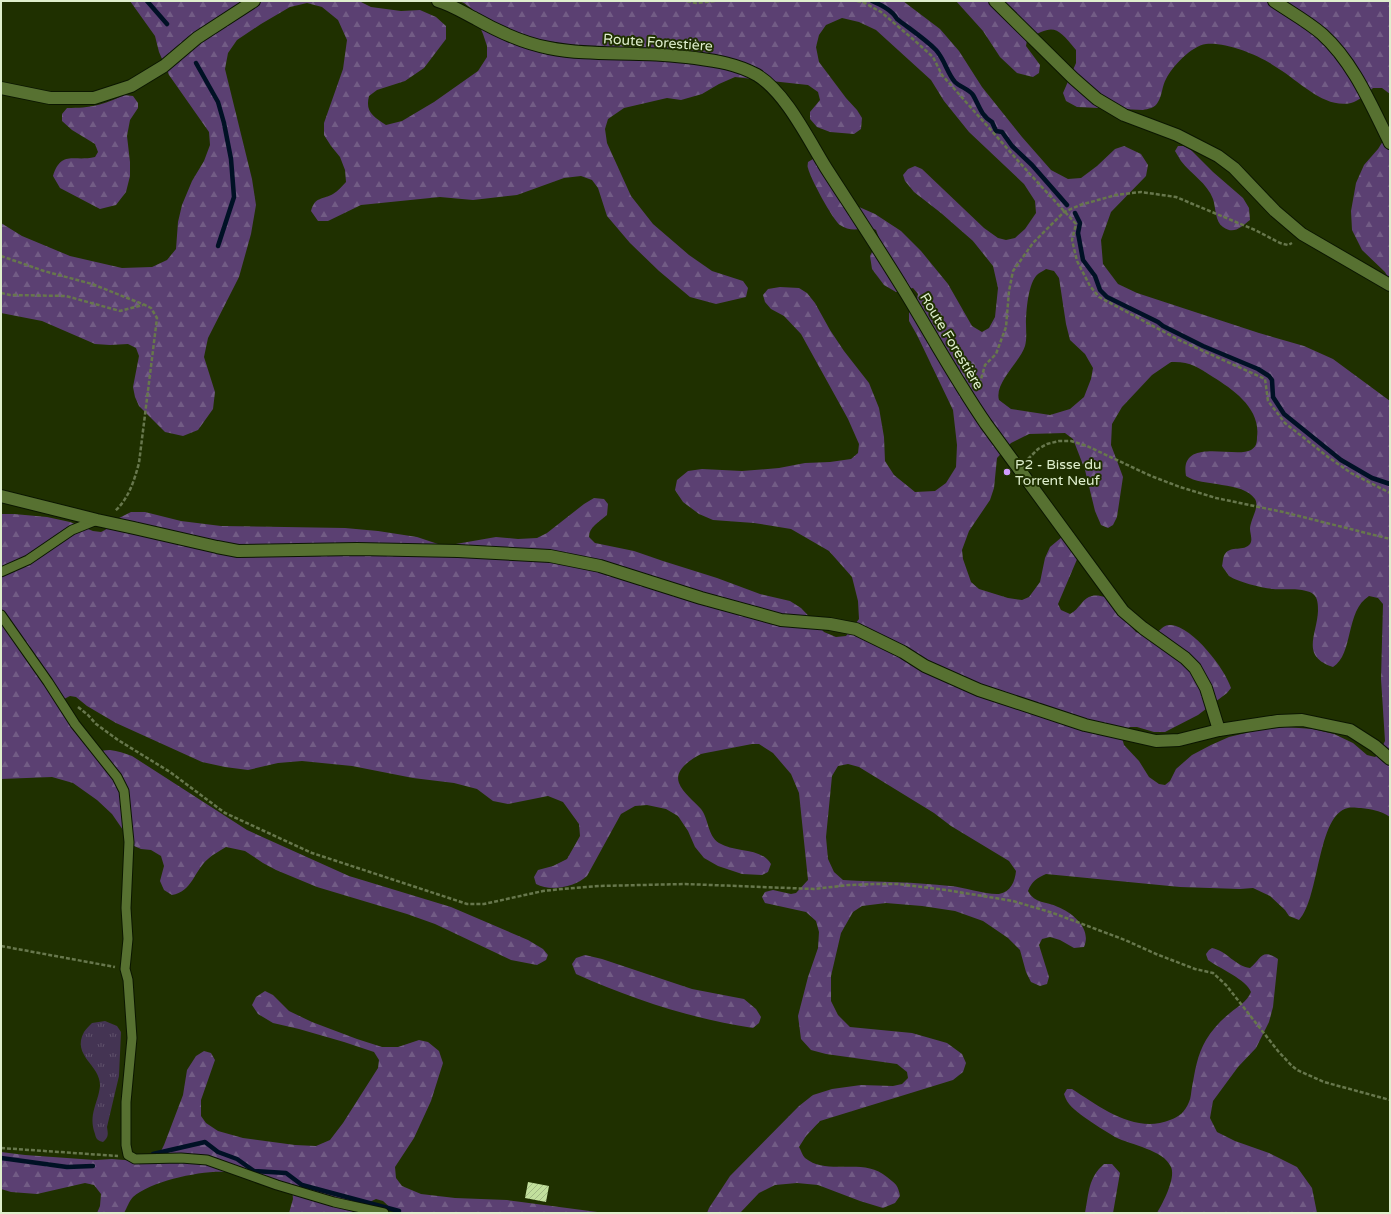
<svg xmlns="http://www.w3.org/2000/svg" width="1391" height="1214" font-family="'Varela Round',sans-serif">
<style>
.grass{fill:url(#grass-tufts)}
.forest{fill:url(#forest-firs);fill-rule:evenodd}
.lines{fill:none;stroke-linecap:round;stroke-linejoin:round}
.stream{stroke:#001125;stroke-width:4.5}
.building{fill:url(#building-hatch)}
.service-casing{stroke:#0b1600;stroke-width:11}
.minor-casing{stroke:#0b1600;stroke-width:14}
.path{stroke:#67774c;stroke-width:2.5;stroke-dasharray:4 2;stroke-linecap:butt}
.service{stroke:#577131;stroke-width:9}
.minor{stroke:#577131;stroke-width:12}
.poi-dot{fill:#d19dfe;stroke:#1f3000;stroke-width:1.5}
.labels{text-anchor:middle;stroke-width:4;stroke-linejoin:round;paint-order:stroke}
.street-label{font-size:14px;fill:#dfefcd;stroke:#1f3000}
.poi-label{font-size:14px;fill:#dfefcd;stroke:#1f3000;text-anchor:start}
</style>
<defs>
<pattern id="grass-tufts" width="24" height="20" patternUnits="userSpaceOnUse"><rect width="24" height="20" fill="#443453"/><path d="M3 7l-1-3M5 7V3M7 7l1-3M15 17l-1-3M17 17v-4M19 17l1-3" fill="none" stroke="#5f526b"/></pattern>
<pattern id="forest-firs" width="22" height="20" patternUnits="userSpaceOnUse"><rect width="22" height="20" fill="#5b4072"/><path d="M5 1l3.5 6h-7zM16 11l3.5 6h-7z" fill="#725c85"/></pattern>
<pattern id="building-hatch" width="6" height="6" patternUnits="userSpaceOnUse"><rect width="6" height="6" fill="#c2e09d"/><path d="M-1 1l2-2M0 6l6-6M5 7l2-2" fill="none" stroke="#a2ba85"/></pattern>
</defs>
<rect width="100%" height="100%" fill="#1f3000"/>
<path class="grass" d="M105,1021L117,1026L121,1032L119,1076L107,1127C108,1134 109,1137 103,1142C98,1141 96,1139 95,1134C88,1114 98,1104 100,1086C101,1065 71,1056 84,1032C86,1029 89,1026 92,1023Z"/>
<g class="forest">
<path d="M130,1H359L371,7L401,11L420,10L436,17L446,26V39L424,68L405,81L377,90L369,96C365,112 373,116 386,125L402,121L434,102L478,71L487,57V46L483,34L472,9L464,3L459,1H903L940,29L959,51L982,87L1022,137L1051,170L1068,179L1081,178L1097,166L1115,149L1124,146L1141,154L1148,165L1146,176L1111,212L1101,240L1103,264L1118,284L1137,293L1259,333L1304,346L1333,359L1390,401V817C1382,811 1371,809 1361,808C1357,808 1352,807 1348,808C1317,814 1320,898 1299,920L1289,916L1285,910L1270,896L1253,888L1240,889L1180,887L1046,874C1037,878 1032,881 1028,891C1035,904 1046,901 1058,907C1073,913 1092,929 1084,947L1074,948L1060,940L1050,937L1042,939L1039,945L1049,977L1047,984L1040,986L1031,982L1026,972L1020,950L1008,938L983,921L955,911L922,906L886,903L862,906L853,912L841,933L831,976V1001L838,1015L850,1027L912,1033L947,1043L962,1054L966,1063L963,1072L953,1080L820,1121L806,1136L799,1147C801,1150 802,1155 805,1158C829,1177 862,1156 887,1177C896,1184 898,1185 900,1196L895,1203L883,1208L860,1201L818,1185L797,1183L775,1185L759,1193L740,1213H707L709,1208L730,1176L799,1106L813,1095L832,1089L861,1085L893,1086L902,1084L908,1078L907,1072L897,1064L826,1054L811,1050L801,1039L798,1016L808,977L818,948L819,932L816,921L806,912L765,903L762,897L765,892L773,890L791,894L796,893L808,880L799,793L791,774L773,753L759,744H752C740,746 728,749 716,751C711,752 705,753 701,754C691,759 674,770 679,783C683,793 694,801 701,809C709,819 707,835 719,843C735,853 761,847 771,864L768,872L762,875L742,874L718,866L704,858L695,847L688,831L678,816L666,809L647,805L635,806L621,814L587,876C575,887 551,892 536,884L534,877L538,870L553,866L567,859L580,836L579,824L563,802L548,796L508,804L493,801L477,789L454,783L413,778L352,766L302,761L278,763L248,770L225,767L202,762L116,723L87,706L76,697L70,696L62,700L67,718L90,751C97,753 103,750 110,750C118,751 124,753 132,756L247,830L349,876L451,907L528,940L543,949L548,955L546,960L537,965L511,960L435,924L407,914L317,887L276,870L263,863L245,851L226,847C220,851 213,854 208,859C194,871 192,892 172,895L164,890L160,881L164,866L161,856L151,850L141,849L134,846L112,814L97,800L73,783L52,777L1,779V514H14L47,517L70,522L93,531L101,532L105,530L119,518L131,512H145L181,521L221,526L345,528L378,531L417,537L441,545H450L496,537L518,539L537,538L547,533L584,504L594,498L604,499L608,504L607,515C599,522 589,527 589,537L595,543L634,551L663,561L717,578L760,594L790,601L801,608L824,632L836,637L846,636L859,619L858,601L852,577L829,551L791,529L754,523L713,520L699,514L683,502L675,490L677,480L688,471L702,469L742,471L779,468L805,463L830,462L851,459L858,453L859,444L848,419L801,334L784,316L771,309L765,302L763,295L768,289L780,287L799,288L807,293L815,303L830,330L844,351L869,383L879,408L884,437L885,461L894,475L915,492L935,491L946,483L956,467L957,445L953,410L917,335L909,321V313L917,299L918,294L913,288L896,292L884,285L872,269L870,256L879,238L876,230L870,227C860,229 850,232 840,225C833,220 810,178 808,168C807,166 808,164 808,162L813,159L818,161L841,199L875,214L901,231L921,251L948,284L972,326L982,332L989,328L995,317L998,288L993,266L973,241L941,213L914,192L905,181L903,175L908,169L915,166L922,169L984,228L998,238L1006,240L1015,238L1025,229L1036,213L1035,201L1024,184L969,132L944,101L931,80L876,30L859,22L842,18L826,25L819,35L816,47L819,62L846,98L857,110L862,118L861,129L854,134L830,132L817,127L810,119V112L820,100L818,92L808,85L735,77L719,84L702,94L681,100L667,98L624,108L608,119L605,129L607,143L631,196L653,224L689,255L712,271L743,281L748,288L746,297L716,304L690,297L659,271L630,243L607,216L598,188L592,180L581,176L564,178L517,195L473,200L440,197L361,205L328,221H318L311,211C315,196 323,200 333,194C338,191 342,186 346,182L345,170L340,157L331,146L324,135V123L343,69L347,40L338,20L322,7L307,3L290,7L261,24L237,40L228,53L225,69L252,179L256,205L251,234L239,277L208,338L204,357L215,392L213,409L198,430L183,436L165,432L139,406L135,397L133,387L139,356L136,348L128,344L110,345L95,344L42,321L1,313V223L22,236L70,256L122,268L152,267L167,260L176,249L178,222L182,205L192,181L204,161L210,145L209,132L169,75L159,52L155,36ZM1046,269L1054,271L1059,278L1066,324L1070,340L1085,354L1093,368L1091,379L1084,397L1070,409L1050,415L1011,409L999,400C994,383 1020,362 1025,346C1027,339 1026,331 1026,324C1026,312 1028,282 1038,274C1040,272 1044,271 1046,269ZM1171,362C1189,361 1198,367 1213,377C1234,390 1261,409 1257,437C1257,443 1256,447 1251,450C1235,459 1179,436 1186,476C1202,487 1243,481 1255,499C1260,507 1250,520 1250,529C1250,533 1253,540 1250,544C1244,552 1231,545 1225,554C1223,556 1223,562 1222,566C1224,569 1227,573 1229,576C1238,582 1262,588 1273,589C1284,590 1309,587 1315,596C1318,600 1318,606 1318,611C1317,635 1300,656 1333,667C1354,654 1345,611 1369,596L1378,598L1383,604L1381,679L1385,741L1378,755L1375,757L1367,755L1353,743L1334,734L1313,729L1285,727L1258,730L1229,737L1211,745L1192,755L1176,769L1170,781L1165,785L1159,784L1149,777L1139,761L1124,745L1122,738L1127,729L1130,727H1137L1154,732H1165L1198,715L1227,693L1231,688C1225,669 1193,627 1171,625C1163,624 1161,631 1155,633C1150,634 1141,634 1136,632L1105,597C1101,596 1096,595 1092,596C1083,597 1079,610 1070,614L1061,610L1058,604L1078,557L1062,537L1050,547L1045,558L1040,582L1029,597L1022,600L1008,598L979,589L971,582L963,559L962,550L969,531L990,500L994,488L997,458L1011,443L1029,434L1065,433L1073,439L1085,470L1095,511L1101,525L1108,528L1113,525L1117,517L1123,477L1111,445L1112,424L1122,407L1152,375ZM848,764L859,767L934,813L951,826L1009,861L1016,871C1015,881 1011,892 999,894C987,895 964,887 950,886C915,882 879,882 843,880L834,872L828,859L826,837L832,776L838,766Z"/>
<path d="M956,1H1390V94L1382,88H1373C1367,93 1359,101 1351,103C1325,109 1300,82 1279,69C1261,56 1228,42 1206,44C1191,46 1172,67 1166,79C1162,86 1162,96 1158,102C1155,108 1148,109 1143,110L1077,107L1066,101L1063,93L1076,63V50C1057,27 1054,23 1027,40L1026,46L1040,65L1039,73L1033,77L1017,73L1000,57L983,31Z"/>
<path d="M124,95L133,96L138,103V108L130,120L127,136L130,162V176L126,192L116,205L100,209L60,188L53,176C61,150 74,162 95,157L98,152L95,144L72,130L62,121V114L67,108C91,108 103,105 124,95Z"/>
<polygon points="1390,130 1390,281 1385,272 1362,250 1352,230 1351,211 1356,183 1364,165 1378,149"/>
<path d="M1178,146H1184L1191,150L1213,172L1243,198L1249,208L1250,220C1241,227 1234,235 1223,227C1215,222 1216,208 1213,199C1207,183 1191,174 1181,161C1179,158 1177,154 1175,151Z"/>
<path d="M1212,948C1227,951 1235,966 1250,968C1262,958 1261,948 1278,959L1273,1007L1269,1022L1256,1048L1238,1067L1213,1101L1210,1118L1217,1132L1235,1141L1269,1153L1297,1167L1312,1188L1317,1213H1157C1163,1203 1176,1178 1171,1167C1164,1150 1131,1145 1115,1137C1105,1131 1094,1124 1084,1117C1075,1110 1067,1105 1064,1094L1067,1089H1072C1100,1107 1135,1134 1170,1120C1179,1117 1185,1112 1189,1102C1191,1098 1191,1092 1192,1087C1195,1071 1197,1055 1206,1040C1212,1030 1220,1021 1230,1013C1238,1006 1247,1002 1251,992C1247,980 1219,968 1208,960L1206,954L1209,950Z"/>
<path d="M585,955L602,959L692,989L744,999L756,1009L761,1017L759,1023L753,1028C692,1019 632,999 576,974L572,964L576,958Z"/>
<path d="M265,991L273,995L289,1011L312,1022L357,1039L382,1047H398L419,1040L428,1042L439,1051L443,1063L431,1101L414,1138L395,1167L396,1178L402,1186L421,1194L455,1198L507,1200L605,1213H396L383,1201L376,1199L361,1206L350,1213H289L293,1199L292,1188L284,1182C265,1179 245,1174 226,1172C203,1170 151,1181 133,1197C129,1201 127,1208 124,1213H97L100,1206L101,1194L94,1185L85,1183L37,1194L11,1192L1,1189V1152L25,1155L95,1160L112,1159L149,1162L156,1161L164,1145L183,1095L187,1070L196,1056L204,1051L211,1053L215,1060L201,1100V1116L206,1123L218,1131L243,1138L295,1145L316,1146L330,1140L343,1123L378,1068L379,1060L374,1052L344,1042L299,1029L273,1023L258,1014L252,1005L256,997Z"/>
<path d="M1104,1164H1112L1120,1173L1113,1213H1085C1089,1193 1088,1178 1104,1164Z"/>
</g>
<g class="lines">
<g class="stream">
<polyline points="147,1 167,24"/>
<path d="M872,1C881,5 892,10 897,19C910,29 925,39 936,50C945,60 947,73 955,82C960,87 969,89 973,95C979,105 981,116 992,122L996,131L1002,132L1012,146L1032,165L1067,205"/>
<polyline points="196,63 218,102 224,123 231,159 234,197 218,246"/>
<polyline points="1075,213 1080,223 1078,233 1083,260 1095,276 1100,290 1107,297 1158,322 1163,326 1203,346 1258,369 1269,376 1272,380 1273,397 1284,414 1341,460 1372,478 1390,484"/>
<polyline points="153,1154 205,1142 218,1152 237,1159 254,1171 286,1173 302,1185 399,1211"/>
<polyline points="1,1158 67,1167 93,1166"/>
</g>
</g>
<polygon class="building" points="528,1182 549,1186 546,1202 525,1198"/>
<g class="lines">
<g class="service-casing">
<g id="service">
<polyline points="1,572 28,560 72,530 97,520"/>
<polyline points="1,615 48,682 75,724 117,777 124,791 129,842 126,908 128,939 125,969 128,980 132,1038 126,1102 126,1145 128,1155 135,1159 181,1158 207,1160 277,1185 334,1202 384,1213"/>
</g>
</g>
<g class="minor-casing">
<g id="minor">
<path d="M438,1C452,5 464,13 476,19C499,32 522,43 549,48C579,54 609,53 639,54C658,54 677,56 695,58C717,61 737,64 757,75C786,93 808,139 826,168C853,210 881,252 907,295C933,338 957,382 986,424L1123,611L1143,628L1185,658L1195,668L1206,688L1219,730"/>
<polyline points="995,1 1073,78 1097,99 1124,115 1177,135 1218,156 1234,168 1275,211 1302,234 1390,285"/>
<path d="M1274,1C1290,12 1307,21 1322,34C1354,63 1371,105 1390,143"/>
<polyline points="1,88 50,98 94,98 131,86 164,66 197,38 254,1"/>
<polyline points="1,496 97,520 134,528 217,547 238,551 357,549 458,551 550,556 600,566 701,598 781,620 830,624 856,629 903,652 925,666 979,690 1085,725 1156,741 1179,740 1219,730 1278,721 1302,720 1350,730 1375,746 1390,759"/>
</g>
</g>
<g class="path">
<polyline points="687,1 696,3 715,1"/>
<polyline points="775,1 779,1"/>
<polyline points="857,1 863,2 881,12 914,40 933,57 942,75 1029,173 1076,224 1072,240 1077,261 1090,286 1099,297 1179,340 1265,379 1268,401 1285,423 1328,457 1351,473 1390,493"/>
<path d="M1,256L44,271L92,284L145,305L151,308L157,318L139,463C134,481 129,498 115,511"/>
<polyline points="1,293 10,295 66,296 120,311 143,305"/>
<polyline points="978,390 985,365 996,354 1006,327 1009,291 1013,271 1033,243 1064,212 1080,205 1116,195 1141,192 1176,197 1255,230 1280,243 1288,245 1292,243"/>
<polyline points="1028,459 1038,449 1047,444 1059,441 1071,441 1087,446 1151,476 1180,487 1216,498 1283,512 1390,539"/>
<polyline points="78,707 88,715 96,724 118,740 170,772 225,813 312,853 467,904 484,904 543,891 562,889 599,886 685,884 814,889 849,885 877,884 898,884 946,890 1013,901 1053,913 1125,940 1156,954 1195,969 1213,973 1226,985 1278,1051 1291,1065 1297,1070 1324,1082 1390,1100"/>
<polyline points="1,946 115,967"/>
<polyline points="1,1148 118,1156"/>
</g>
<use href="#service" class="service"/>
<use href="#minor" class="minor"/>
</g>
<circle class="poi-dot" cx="1007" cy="472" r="4"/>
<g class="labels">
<g class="street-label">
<text transform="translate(658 42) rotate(4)" y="5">Route Forestière</text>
<text transform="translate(952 341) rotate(59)" y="5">Route Forestière</text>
</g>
<g class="poi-label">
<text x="1015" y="469">P2 - Bisse du<tspan x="1015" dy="16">Torrent Neuf</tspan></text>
</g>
</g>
<rect width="1391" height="1214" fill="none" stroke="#dfefcd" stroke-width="4"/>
</svg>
